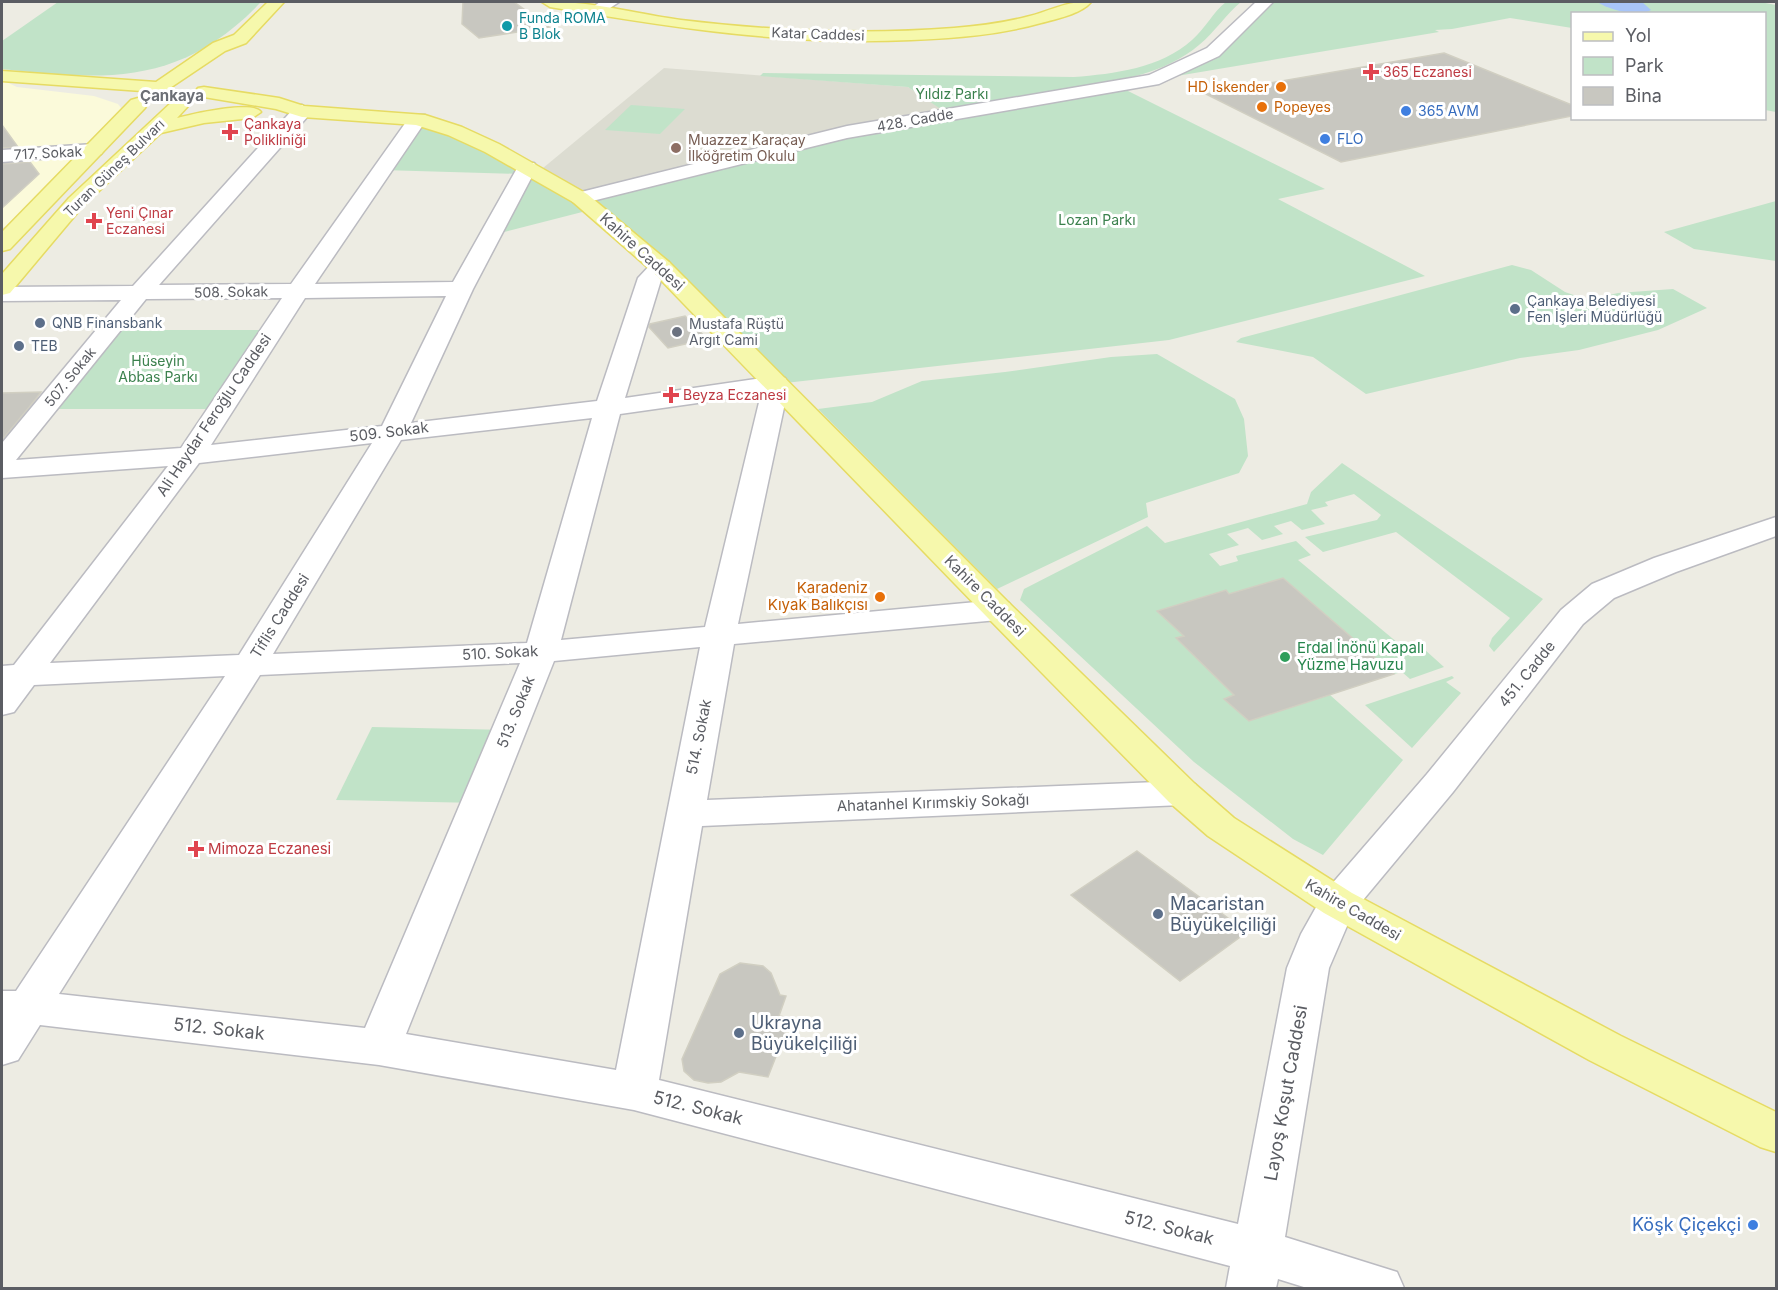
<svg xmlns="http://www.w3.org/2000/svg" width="1778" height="1290" font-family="Inter,sans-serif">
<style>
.commercial{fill:#fbfada}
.education{fill:#dcdcd1}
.green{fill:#c1e3c8}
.water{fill:#a8c5f8}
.building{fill:#c8c7c0;stroke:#d1cfc2;stroke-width:1.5}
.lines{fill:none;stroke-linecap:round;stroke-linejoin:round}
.minor-casing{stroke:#bbbbc1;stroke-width:3}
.major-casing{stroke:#e6db63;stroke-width:3}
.minor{fill:#fff;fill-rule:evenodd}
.major{fill:#f6f8ac;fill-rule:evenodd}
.culture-dot{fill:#0f9aa8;stroke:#fff;stroke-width:2}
.health-dot{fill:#e0444e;stroke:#fff;stroke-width:2}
.food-dot{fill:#e8710a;stroke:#fff;stroke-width:2}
.shop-dot{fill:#3f7fe0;stroke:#fff;stroke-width:2}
.education-dot{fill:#8d6e63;stroke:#fff;stroke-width:2}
.service-dot{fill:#5c6f8a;stroke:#fff;stroke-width:2}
.worship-dot{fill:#6b7280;stroke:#fff;stroke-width:2}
.leisure-dot{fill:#2e9e5b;stroke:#fff;stroke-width:2}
.labels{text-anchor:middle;stroke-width:6;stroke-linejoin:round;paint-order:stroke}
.far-culture-label{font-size:14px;fill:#0d838f;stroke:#fff;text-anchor:start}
.far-street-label{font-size:14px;fill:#5b5d63;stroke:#fff}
.far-health-label{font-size:14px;fill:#be3a42;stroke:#fff;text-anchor:start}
.far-food-label{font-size:14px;fill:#c56008;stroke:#fff;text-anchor:end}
.far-park-label{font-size:14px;fill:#3b814d;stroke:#fff}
.far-shop-label{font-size:14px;fill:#366cbe;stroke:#fff;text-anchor:start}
.far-education-label{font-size:14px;fill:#785e54;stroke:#fff;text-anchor:start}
.far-service-label{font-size:14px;fill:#4e5e75;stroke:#fff;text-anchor:start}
.far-worship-label{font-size:14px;fill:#5b616d;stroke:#fff;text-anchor:start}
.far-quarter-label{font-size:15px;font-weight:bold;fill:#6c6f75;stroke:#fff}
.street-label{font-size:15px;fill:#5b5d63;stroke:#fff}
.food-label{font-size:15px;fill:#c56008;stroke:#fff;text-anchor:end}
.leisure-label{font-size:15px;fill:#27864d;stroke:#fff;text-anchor:start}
.health-label{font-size:15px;fill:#be3a42;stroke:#fff;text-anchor:start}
.near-service-label{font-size:18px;fill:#4e5e75;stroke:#fff;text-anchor:start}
.near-street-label{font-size:18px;fill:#5b5d63;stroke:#fff}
.near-shop-label{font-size:18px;fill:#366cbe;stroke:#fff;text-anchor:end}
</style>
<rect width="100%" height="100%" fill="#edece3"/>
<polygon class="commercial" points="2,80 17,87 94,96 118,104 122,109 18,226 2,227"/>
<polygon class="education" points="664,68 908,87 949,114 580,198 537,173"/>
<g class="green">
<path d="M58,2H261C182,85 108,81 2,69V41Z"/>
<path d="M1226,2H1241C1226,14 1215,32 1199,45C1165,74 1120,80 1077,88L1120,87L1325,189L1278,199L1425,276L1169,340L776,384L594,209L489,236L523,174L382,170L418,119L580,198L948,114L908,87L760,76L763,73L1074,77C1114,74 1161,68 1192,40C1205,29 1213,12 1226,2Z"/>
<polygon points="1265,2 1760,2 1776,5 1776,112 1765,110 1764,14 1572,14 1572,28 1510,18 1452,29 1435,30 1439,32 1153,80 1181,69"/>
<polygon points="631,105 685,109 660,134 605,130"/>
<polygon points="1776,201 1776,261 1694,249 1664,232"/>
<polygon points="1512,265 1531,270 1565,292 1588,300 1618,293 1673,289 1707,308 1658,330 1579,350 1520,358 1366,394 1313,357 1236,342 1241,338"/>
<polygon points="108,330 272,330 220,409 44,409"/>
<polygon points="1157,354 1235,399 1244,419 1248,456 1239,473 1146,503 1148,517 997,589 818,409 872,402 922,381 1005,372 1111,357"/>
<polygon points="1342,463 1543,599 1494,652 1489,646 1492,638 1510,618 1396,532 1323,552 1305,537 1377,520 1381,515 1354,494 1325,502 1328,506 1311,510 1325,524 1302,530 1291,521 1274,526 1283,534 1262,540 1248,528 1227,534 1239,545 1209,554 1220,566 1238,561 1236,556 1296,541 1311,555 1298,560 1410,653 1424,649 1444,667 1410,679 1402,672 1394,674 1283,578 1229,594 1226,590 1184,636 1176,638 1234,695 1225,699 1249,721 1330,695 1403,760 1323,855 1293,839 1194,762 1020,600 1024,589 1147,526 1165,543 1307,504 1311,492"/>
<polygon points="1452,676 1454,678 1446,682 1461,693 1412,748 1365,705"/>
<polygon points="372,727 509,730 479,803 336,800"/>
</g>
<path class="water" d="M1597,2H1642L1651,10C1638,18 1610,10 1597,2Z"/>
<g class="building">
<polygon points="463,2 514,2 549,27 479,38 462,24"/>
<polygon points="1444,53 1572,105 1572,116 1341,162 1206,94"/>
<polygon points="2,125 18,147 2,148"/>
<polygon points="30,162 39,174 2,208 2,164"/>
<polygon points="685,316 707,339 668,348 649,327 650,324"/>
<polygon points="41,392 35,400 2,440 2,393"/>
<polygon points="1283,578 1394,674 1249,721 1224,699 1234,695 1176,638 1184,636 1157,611 1226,590 1229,594"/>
<polygon points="1137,851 1247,932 1180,981 1071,895"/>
<polygon points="740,963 763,966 771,973 780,995 786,996 779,1016 791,1018 768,1077 739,1072 721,1082 708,1083 694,1080 684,1071 682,1059 720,974"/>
</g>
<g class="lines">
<g class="minor-casing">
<g id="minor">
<polygon points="600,2 619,2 604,12 592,12 590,9"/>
<polygon points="1256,2 1273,2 1219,56 1159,84 847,138 580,204 573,202 570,198 573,194 847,126 1149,75 1207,48"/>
<path d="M302,105L311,111L309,115L159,285L291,284L411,115H425L427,119L315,284L453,282L520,163H534L537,167L473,289L411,423L597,401L638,278L653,262H669L672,267L661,280L625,398L776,376L785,378L789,384L738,624L998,600L1009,603L1014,610L1009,617L998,620L734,644L707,800L1182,781L1195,784L1200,793L1195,802L1182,805L702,826L659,1080L1238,1224L1287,968L1301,934L1324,893L1427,774L1561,610L1592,584L1654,558L1776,517V536L1676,572L1614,598L1583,624L1453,792L1353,912L1329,968L1285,1237L1397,1272L1404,1288H1307L1278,1279L1276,1288H1226L1230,1266L634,1110L379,1065L40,1025L18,1060L2,1065V991H16L225,676L34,685L14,712L2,715V666L14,665L168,466L2,478V443L121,300L2,301V287L133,286L295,107ZM446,296L382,426L211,445L305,298ZM282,298L181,448L16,460L146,299ZM761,394L705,627L561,640L620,414ZM592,418L527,643L273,654L401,440ZM372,443L239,655L50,663L199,463ZM700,647L616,1070L406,1034L554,661ZM520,663L365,1028L59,994L260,675Z"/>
<polygon points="94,144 101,146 104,150 101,154 2,162 2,150"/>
</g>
</g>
<g class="major-casing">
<g id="major">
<polygon points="268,2 284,2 246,43 225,51 167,90 156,92 2,81 2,71 156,82 213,43 234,35"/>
<path d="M542,2C587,0 636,14 681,20C772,31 863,35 954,28C978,26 1002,23 1026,17C1048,12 1068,0 1091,2C1081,14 1056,19 1041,23C999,35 955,38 911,40C788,46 670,27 550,7Z"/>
<polygon points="204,87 279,98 304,106 425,115 462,127 499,144 587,194 669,262 1009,603 1195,784 1234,818 1352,893 1621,1036 1776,1112 1776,1152 1760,1147 1589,1060 1324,913 1208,836 1169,802 987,617 653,272 573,202 485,152 448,135 416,125 302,117 276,109 198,96 195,92 198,88"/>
<polygon points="138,98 145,100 147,104 145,108 10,249 2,251 2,232 131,100"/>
<path d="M181,98L190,104L177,118C192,114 253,100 261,112L252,118L204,123L161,133L83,206L10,293L2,295V274L69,198L174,100Z"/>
</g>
</g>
<use href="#minor" class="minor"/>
<use href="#major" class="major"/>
</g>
<circle class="culture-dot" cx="507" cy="26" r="6"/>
<g class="health-dot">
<path d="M1368 63h6v6h6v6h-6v6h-6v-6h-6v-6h6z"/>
<path d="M227 123h6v6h6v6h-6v6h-6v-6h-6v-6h6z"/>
<path d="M91 212h6v6h6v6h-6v6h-6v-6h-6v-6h6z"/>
<path d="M668 386h6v6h6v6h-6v6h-6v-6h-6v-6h6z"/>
<path d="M193 840h6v6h6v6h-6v6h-6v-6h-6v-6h6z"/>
</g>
<g class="food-dot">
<circle cx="1281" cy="87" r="6"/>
<circle cx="1262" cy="107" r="6"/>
<circle cx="880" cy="597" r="6"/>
</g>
<g class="shop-dot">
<circle cx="1406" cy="111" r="6"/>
<circle cx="1325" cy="139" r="6"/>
<circle cx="1753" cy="1225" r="6"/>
</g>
<circle class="education-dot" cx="676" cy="148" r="6"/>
<g class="service-dot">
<circle cx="1515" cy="309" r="6"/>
<circle cx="40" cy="323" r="6"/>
<circle cx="19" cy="346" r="6"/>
<circle cx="1158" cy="914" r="6"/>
<circle cx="739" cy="1033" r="6"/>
</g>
<circle class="worship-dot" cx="677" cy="332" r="6"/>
<circle class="leisure-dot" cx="1285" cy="657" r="6"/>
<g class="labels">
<g class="far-culture-label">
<text x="519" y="23">Funda ROMA<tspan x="519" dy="16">B Blok</tspan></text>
</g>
<g class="far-street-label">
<text transform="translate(818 34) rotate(2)" y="5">Katar Caddesi</text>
<text transform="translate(915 120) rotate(-10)" y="5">428. Cadde</text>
<text transform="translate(48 153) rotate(-3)" y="5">717. Sokak</text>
<text transform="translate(114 168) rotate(-44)" y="5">Turan Güneş Bulvarı</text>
<text transform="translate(231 292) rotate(-1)" y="5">508. Sokak</text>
<text transform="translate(70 377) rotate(-51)" y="5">507. Sokak</text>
</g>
<g class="far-health-label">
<text x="1383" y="77">365 Eczanesi</text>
<text x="244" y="129">Çankaya<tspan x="244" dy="16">Polikliniği</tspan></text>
<text x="106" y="218">Yeni Çınar<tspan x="106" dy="16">Eczanesi</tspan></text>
<text x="683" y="400">Beyza Eczanesi</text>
</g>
<g class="far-food-label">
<text x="1269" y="92">HD İskender</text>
<text x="1274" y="112" text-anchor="start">Popeyes</text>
</g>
<g class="far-park-label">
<text x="952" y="99">Yıldız Parkı</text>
<text x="1097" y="225">Lozan Parkı</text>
<text x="158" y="366">Hüseyin<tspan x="158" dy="16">Abbas Parkı</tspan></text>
</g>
<g class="far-shop-label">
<text x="1418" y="116">365 AVM</text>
<text x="1337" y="144">FLO</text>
</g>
<g class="far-education-label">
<text x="688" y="145">Muazzez Karaçay<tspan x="688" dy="16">İlköğretim Okulu</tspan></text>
</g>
<g class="far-service-label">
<text x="1527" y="306">Çankaya Belediyesi<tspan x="1527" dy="16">Fen İşleri Müdürlüğü</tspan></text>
<text x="52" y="328">QNB Finansbank</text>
<text x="31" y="351">TEB</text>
</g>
<g class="far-worship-label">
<text x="689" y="329">Mustafa Rüştü<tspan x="689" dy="16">Argıt Cami</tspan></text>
</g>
<g class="far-quarter-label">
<text x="172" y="101">Çankaya</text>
</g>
<g class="street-label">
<text transform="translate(642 252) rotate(42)" y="5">Kahire Caddesi</text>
<text transform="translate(214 415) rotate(-56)" y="5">Ali Haydar Feroğlu Caddesi</text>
<text transform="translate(389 432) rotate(-7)" y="5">509. Sokak</text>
<text transform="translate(985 596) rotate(45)" y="5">Kahire Caddesi</text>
<text transform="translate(280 616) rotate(-58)" y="5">Tiflis Caddesi</text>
<text transform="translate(500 653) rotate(-3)" y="5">510. Sokak</text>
<text transform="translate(1527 674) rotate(-51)" y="5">451. Cadde</text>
<text transform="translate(516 712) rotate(-68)" y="5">513. Sokak</text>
<text transform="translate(699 737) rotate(-79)" y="5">514. Sokak</text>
<text transform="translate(933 803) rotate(-2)" y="5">Ahatanhel Kırımskiy Sokağı</text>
<text transform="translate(1353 910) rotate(30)" y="5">Kahire Caddesi</text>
</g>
<g class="food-label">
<text x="868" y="593">Karadeniz<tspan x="868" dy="17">Kıyak Balıkçısı</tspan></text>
</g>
<g class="leisure-label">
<text x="1297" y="653">Erdal İnönü Kapalı<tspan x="1297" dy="17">Yüzme Havuzu</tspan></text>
</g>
<g class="health-label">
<text x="208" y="854">Mimoza Eczanesi</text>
</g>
<g class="near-service-label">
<text x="1170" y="910">Macaristan<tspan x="1170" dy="21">Büyükelçiliği</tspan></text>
<text x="751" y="1029">Ukrayna<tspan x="751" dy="21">Büyükelçiliği</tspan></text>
</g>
<g class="near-street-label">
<text transform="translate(219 1029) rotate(6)" y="6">512. Sokak</text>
<text transform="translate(1286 1093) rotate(-80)" y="6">Layoş Koşut Caddesi</text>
<text transform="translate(698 1108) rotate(14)" y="6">512. Sokak</text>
<text transform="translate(1169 1228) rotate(14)" y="6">512. Sokak</text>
</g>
<g class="near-shop-label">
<text x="1741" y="1231">Köşk Çiçekçi</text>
</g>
</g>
<rect width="1778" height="1290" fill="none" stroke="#5b5d63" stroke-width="6"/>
<rect x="1571" y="12" width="195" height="108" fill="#ffffff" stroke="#bdbec1" stroke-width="1.5"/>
<rect x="1583" y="32" width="30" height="9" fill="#f6f8ac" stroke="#bdbec1" stroke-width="1.5"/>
<text x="1625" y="42" font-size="18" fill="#5b5d63">Yol</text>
<rect x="1583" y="57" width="30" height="18" fill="#c1e3c8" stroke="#bdbec1" stroke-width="1.5"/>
<text x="1625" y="72" font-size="18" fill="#5b5d63">Park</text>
<rect x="1583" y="87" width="30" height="18" fill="#c8c7c0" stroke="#bdbec1" stroke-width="1.5"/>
<text x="1625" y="102" font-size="18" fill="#5b5d63">Bina</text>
</svg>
